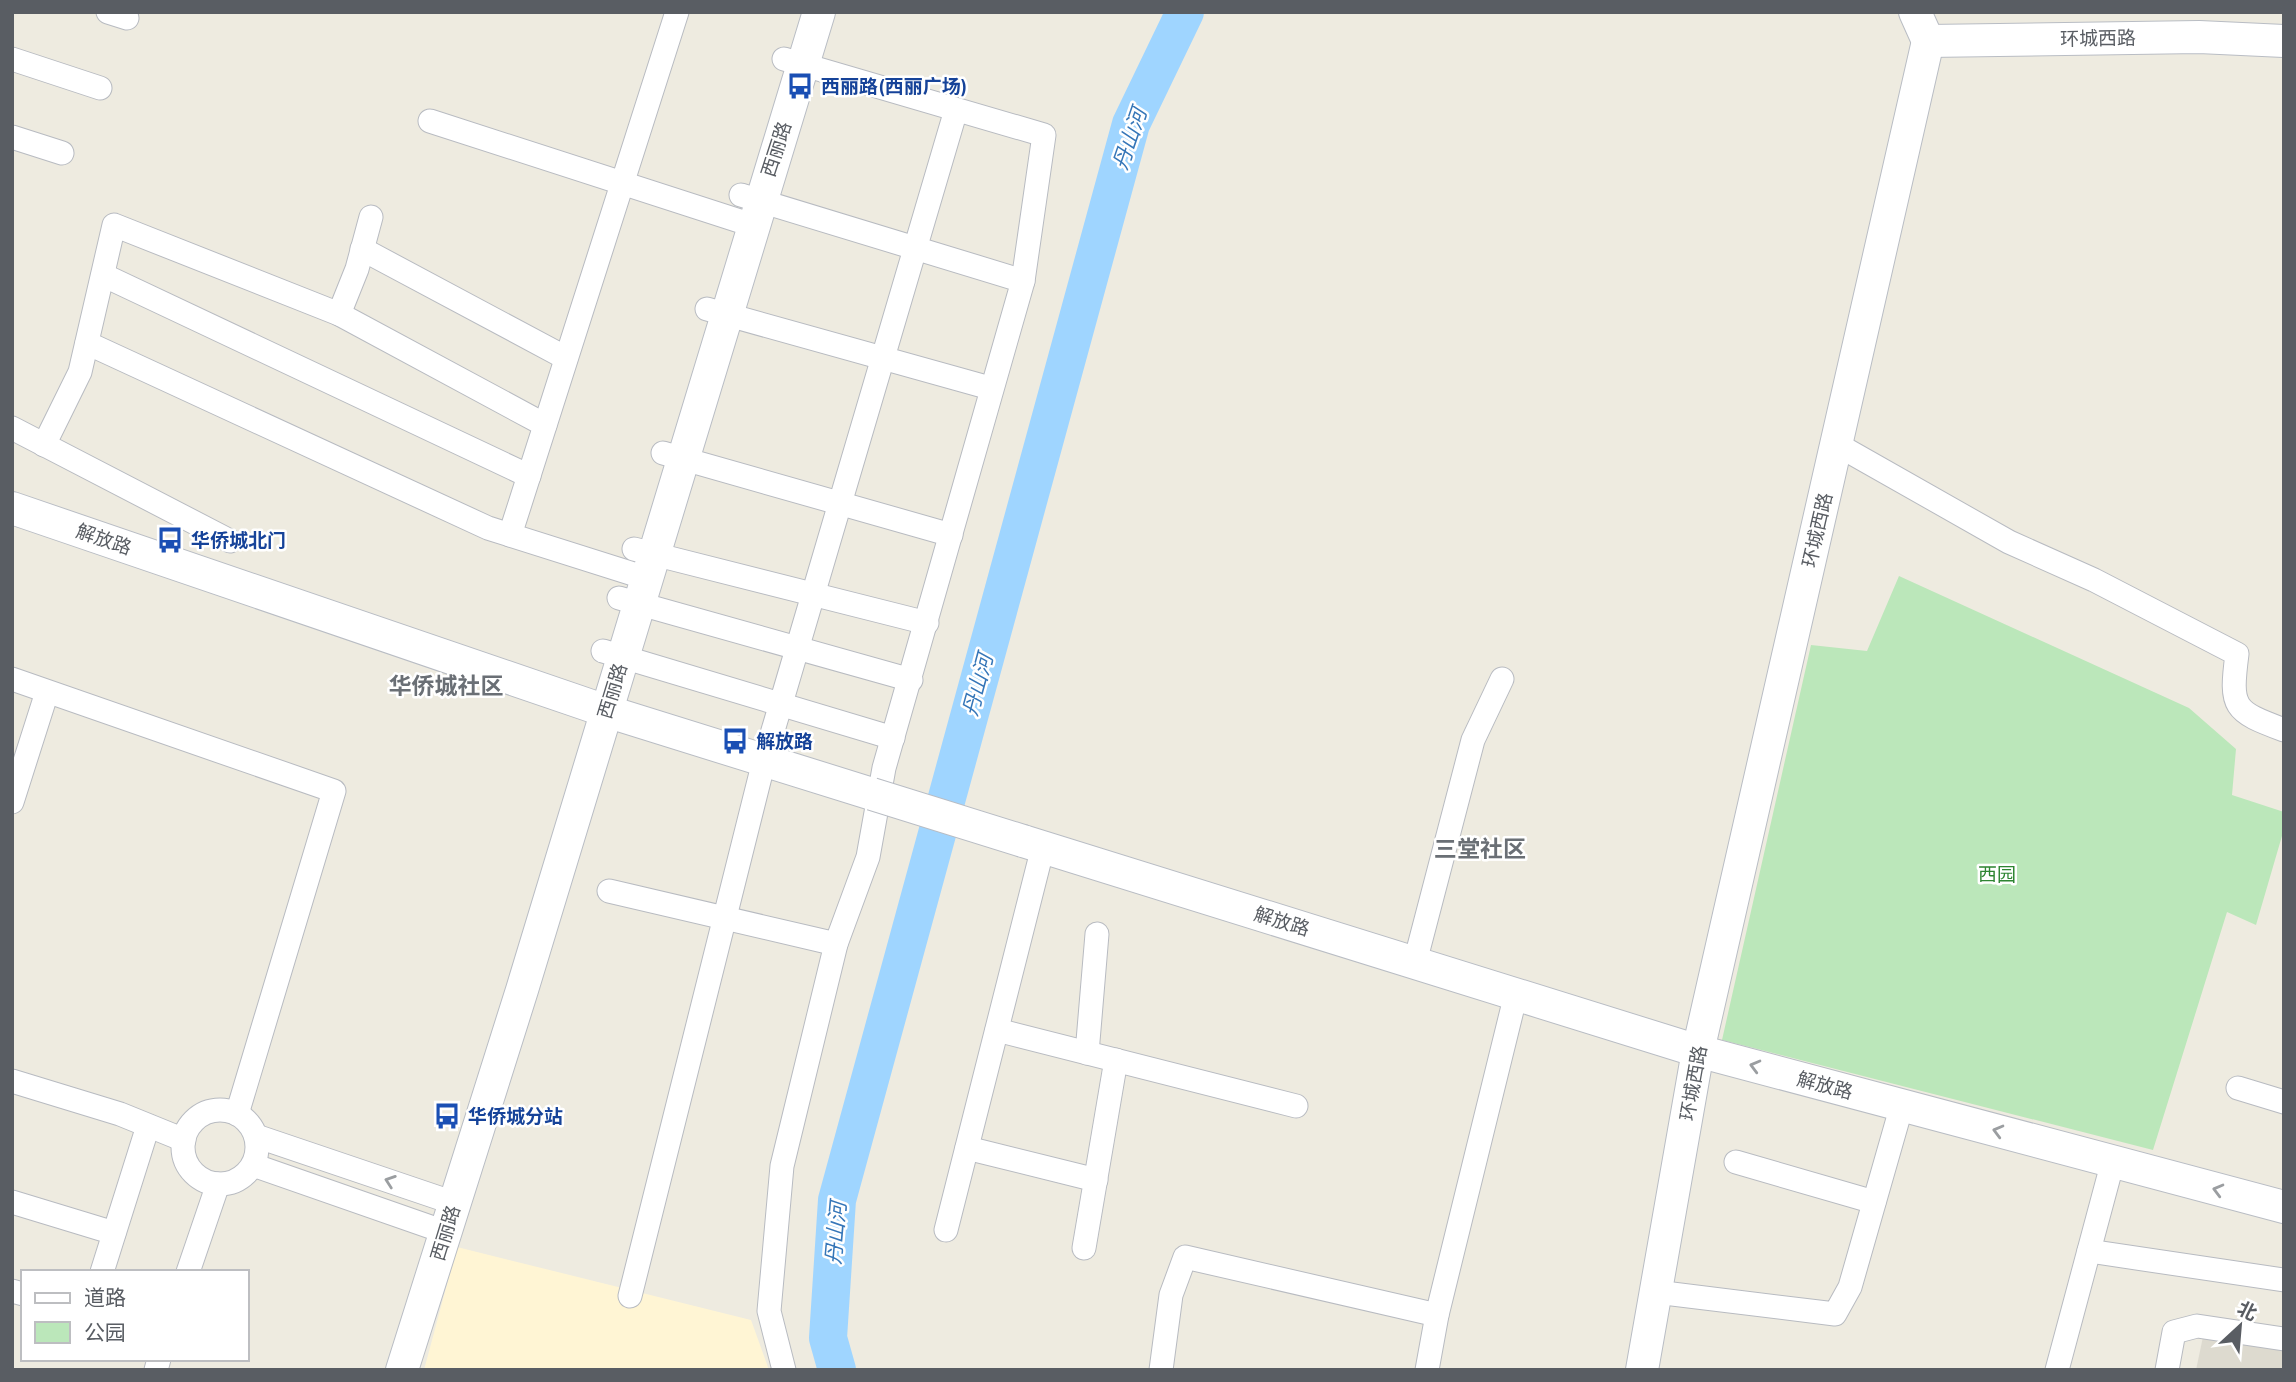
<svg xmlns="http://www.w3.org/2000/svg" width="2296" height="1382" font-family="Mulish,'Noto Sans SC',sans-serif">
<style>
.commercial{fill:#fff5d4}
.education{fill:#dddacf}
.green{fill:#bbe7ba}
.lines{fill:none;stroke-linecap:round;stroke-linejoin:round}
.river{stroke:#9fd5ff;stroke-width:38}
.street-casing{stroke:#b8bbc1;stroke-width:25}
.secondary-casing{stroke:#b9bdc4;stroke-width:34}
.street{stroke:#fff;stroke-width:23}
.secondary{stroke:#fff;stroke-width:32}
.secondary-bridge-casing{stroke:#b9bdc4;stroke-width:34;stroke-linecap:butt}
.secondary-bridge{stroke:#fff;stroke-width:32}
.oneway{stroke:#9b9ea1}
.labels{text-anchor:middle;stroke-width:5;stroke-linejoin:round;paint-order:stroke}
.street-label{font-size:19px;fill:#595d63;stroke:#fff}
.transit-label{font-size:19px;font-weight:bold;fill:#164399;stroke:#fff;text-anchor:start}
.park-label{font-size:19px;fill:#2e8532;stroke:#fff}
.water-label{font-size:21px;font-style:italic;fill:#3576b8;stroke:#fff}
.quarter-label{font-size:23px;font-weight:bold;fill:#6a6f75;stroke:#fff}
</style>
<rect width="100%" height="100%" fill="#eeebe0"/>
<polygon class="commercial" points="457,1247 751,1320 769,1370 424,1370"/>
<polygon class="education" points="2204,1332 2284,1350 2284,1370 2196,1370"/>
<polygon class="green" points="1899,576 2189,708 2236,749 2232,795 2284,812 2284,829 2256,925 2227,912 2153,1150 1722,1040 1811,645 1867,651"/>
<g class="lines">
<polyline class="river" points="837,1370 828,1338 837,1200 1131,124 1185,12"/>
<g class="street-casing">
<g id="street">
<polyline points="108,12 127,18"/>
<polyline points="12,59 100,88"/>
<polyline points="430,121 752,225"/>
<polyline points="12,137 62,153"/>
<polyline points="741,195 1023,281"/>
<polyline points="362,249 566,358"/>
<polyline points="103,275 529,476"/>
<polyline points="707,309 990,388"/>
<polyline points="339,314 545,425"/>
<polyline points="87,343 488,528 646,578"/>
<polyline points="12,428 230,541"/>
<path d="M1836,444L2009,542L2094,580L2237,654C2230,708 2233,711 2284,730"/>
<polyline points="44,445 80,372 114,225 339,314 357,269 371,217"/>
<polyline points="663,453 951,535"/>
<polyline points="510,535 677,12"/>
<polyline points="634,549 927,623"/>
<polyline points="619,598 911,680"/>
<polyline points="603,651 893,738"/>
<polyline points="12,679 334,791 237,1114"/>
<polyline points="12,802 47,692"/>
<polyline points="609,891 836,944"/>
<polyline points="1415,962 1473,740 1502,679"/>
<polyline points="997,1030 1296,1106"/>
<polyline points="1087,1053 1097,934"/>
<polyline points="12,1081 120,1114 184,1140"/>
<polyline points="2238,1088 2284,1102"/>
<circle cx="220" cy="1147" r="37"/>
<polyline points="256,1136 454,1203"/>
<polyline points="967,1148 1096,1180"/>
<polyline points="1736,1162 1874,1202"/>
<polyline points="253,1165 445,1232"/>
<polyline points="12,1202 114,1233"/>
<polyline points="946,1230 1043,847"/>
<polyline points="1084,1248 1116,1060"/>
<polyline points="2089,1251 2284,1280"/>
<polyline points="102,1272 148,1126"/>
<polyline points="188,1272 218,1184"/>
<polyline points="12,1291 23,1294"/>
<polyline points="1656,1292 1835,1314 1850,1287 1902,1105"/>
<polyline points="630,1296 764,761 956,110"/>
<polyline points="156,1370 159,1359"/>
<polyline points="784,1370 769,1311 782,1166 836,944 868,857 884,768 1023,281 1044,135 784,59"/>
<polyline points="1161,1370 1171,1295 1185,1257 1437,1315"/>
<polyline points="1427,1370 1437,1315 1516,994"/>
<polyline points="2057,1370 2113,1161"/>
<polyline points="2167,1370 2174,1332 2197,1326 2284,1339"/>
</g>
</g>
<g class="secondary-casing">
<g id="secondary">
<polyline points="1915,12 1928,41"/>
<polyline points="1928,41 2199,37 2284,41"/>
<polyline points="12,508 606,711 872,794"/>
<polyline points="1023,841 1698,1051 2284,1207"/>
<polyline points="402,1370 522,990 819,12"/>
<polyline points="1642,1370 1698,1051 1928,41"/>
</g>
</g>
<use href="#street" class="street"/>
<use href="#secondary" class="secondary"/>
<g class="secondary-bridge-casing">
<polyline id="secondary-bridge" points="872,794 1023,841"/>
</g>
<use href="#secondary-bridge" class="secondary-bridge"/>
</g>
<defs><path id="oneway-chevron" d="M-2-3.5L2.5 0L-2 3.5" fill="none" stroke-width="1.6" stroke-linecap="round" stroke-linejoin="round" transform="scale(1.75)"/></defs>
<g class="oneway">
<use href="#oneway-chevron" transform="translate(1755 1066) rotate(-165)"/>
<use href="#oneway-chevron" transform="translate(1998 1131) rotate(-165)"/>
<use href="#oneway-chevron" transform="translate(390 1181) rotate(-161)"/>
<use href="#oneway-chevron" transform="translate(2218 1190) rotate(-165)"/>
</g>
<defs>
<g id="bus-bare" transform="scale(2.1)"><path d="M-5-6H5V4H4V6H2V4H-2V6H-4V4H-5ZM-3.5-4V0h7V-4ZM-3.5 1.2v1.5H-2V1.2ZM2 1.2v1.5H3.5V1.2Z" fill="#1a4fb4" stroke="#fff" stroke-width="2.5" paint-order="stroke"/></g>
</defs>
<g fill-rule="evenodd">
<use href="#bus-bare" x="800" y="86"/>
<use href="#bus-bare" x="170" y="540"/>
<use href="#bus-bare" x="735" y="741"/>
<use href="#bus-bare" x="447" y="1116"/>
</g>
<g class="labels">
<g class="street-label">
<text transform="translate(2098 38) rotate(-1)" y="7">环城西路</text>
<text transform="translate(776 149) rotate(-72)" y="7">西丽路</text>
<text transform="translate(1817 530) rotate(-77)" y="7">环城西路</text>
<text transform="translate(104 539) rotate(19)" y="7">解放路</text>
<text transform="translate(612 691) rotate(-73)" y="7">西丽路</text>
<text transform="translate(1282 921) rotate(17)" y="7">解放路</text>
<text transform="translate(1693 1083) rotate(-80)" y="7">环城西路</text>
<text transform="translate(1825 1085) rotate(15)" y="7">解放路</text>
<text transform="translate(445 1233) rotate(-73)" y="7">西丽路</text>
</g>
<g class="transit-label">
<text x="821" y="93">西丽路(西丽广场)</text>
<text x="191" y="547">华侨城北门</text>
<text x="756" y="748">解放路</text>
<text x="468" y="1123">华侨城分站</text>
</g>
<g class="park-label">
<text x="1997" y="881">西园</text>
</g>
<g class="water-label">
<text transform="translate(1130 139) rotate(-71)" y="7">丹山河</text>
<text transform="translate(978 685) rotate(-75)" y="7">丹山河</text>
<text transform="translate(836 1233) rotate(-85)" y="7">丹山河</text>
</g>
<g class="quarter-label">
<text x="446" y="694">华侨城社区</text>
<text x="1480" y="857">三堂社区</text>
</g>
</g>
<rect width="2296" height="1382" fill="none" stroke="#595d63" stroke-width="28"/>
<rect x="21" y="1270" width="228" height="91" fill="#ffffff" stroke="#bdbec1" stroke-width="2"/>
<rect x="35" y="1293" width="35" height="10" fill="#ffffff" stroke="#bdbec1" stroke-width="2"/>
<text x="84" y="1305" font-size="21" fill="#595d63">道路</text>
<rect x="35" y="1322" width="35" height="21" fill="#bbe7ba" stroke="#bdbec1" stroke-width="2"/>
<text x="84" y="1340" font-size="21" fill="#595d63">公园</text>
<g transform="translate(2240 1326) rotate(26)" stroke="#ffffff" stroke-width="5" paint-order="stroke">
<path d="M0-5L12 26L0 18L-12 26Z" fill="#595d63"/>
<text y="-10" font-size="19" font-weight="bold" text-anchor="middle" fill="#595d63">北</text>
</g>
</svg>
